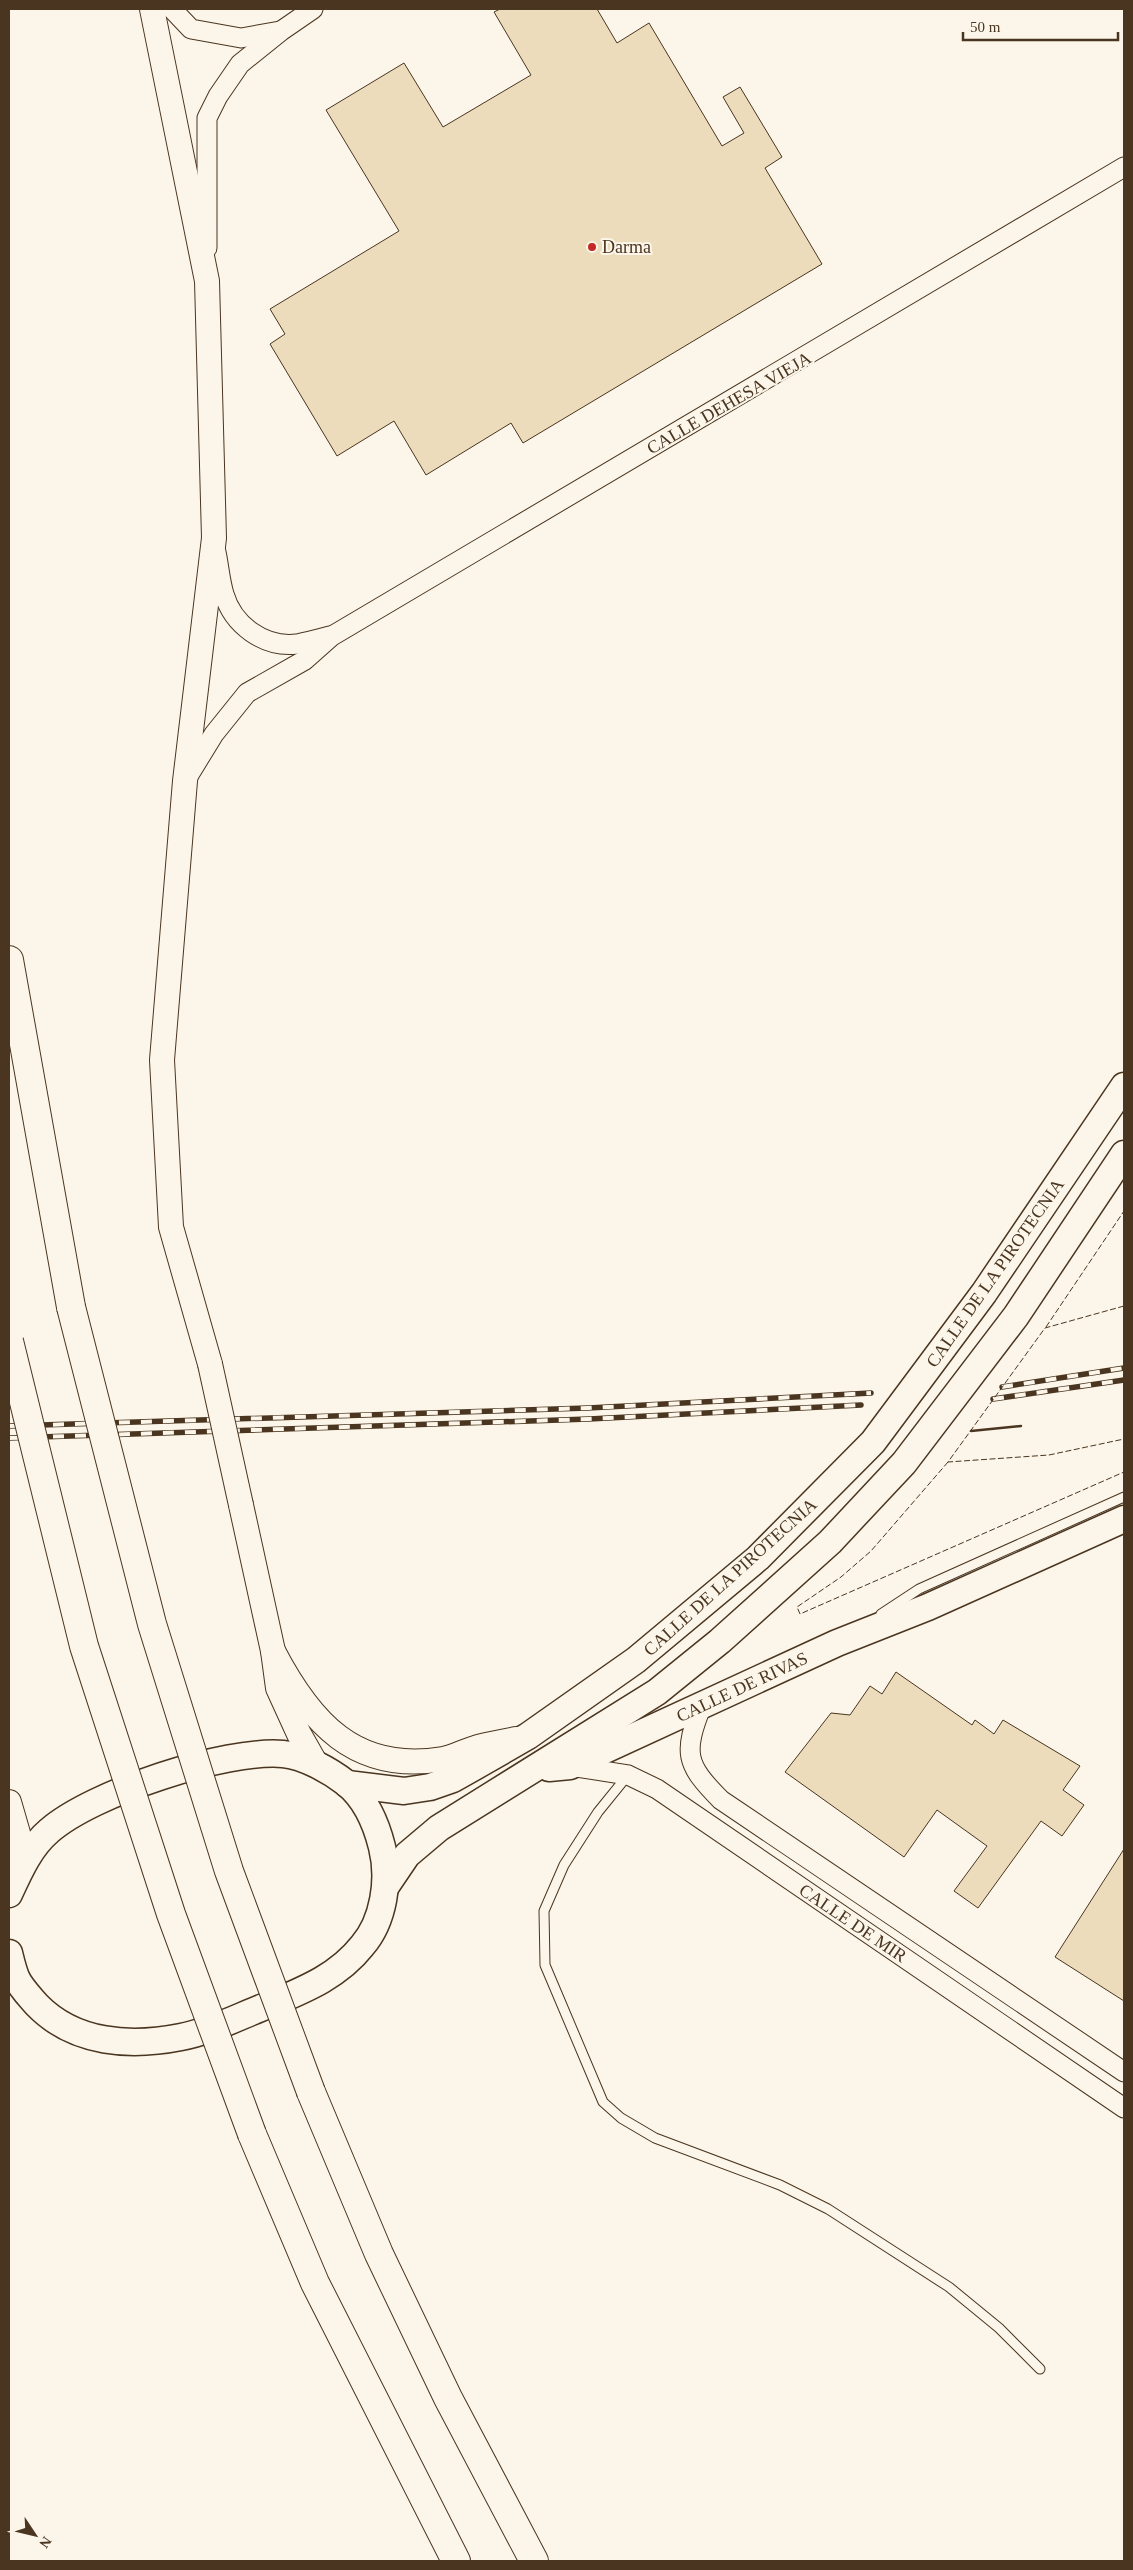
<svg xmlns="http://www.w3.org/2000/svg" width="1133" height="2570" font-family="Georgia,serif">
<style>
.building{fill:#ecdcbc;stroke:#4a3520}
.lines{fill:none;stroke-linecap:round;stroke-linejoin:round}
.service-casing{stroke:#4a3520;stroke-width:11}
.minor-casing{stroke:#4a3520;stroke-width:21}
.tertiary-casing{stroke:#4a3520;stroke-width:26}
.secondary-casing{stroke:#4a3520;stroke-width:29}
.motorway-casing{stroke:#4a3520;stroke-width:30}
.service{stroke:#fbf6e9;stroke-width:9}
.minor{stroke:#fbf6e9;stroke-width:19}
.tertiary{stroke:#fbf6e9;stroke-width:24}
.secondary{stroke:#fbf6e9;stroke-width:26}
.motorway{stroke:#fbf6e9;stroke-width:28}
.rail-casing{stroke:#4a3520;stroke-width:5.5}
.rail{stroke:#fbf6e9;stroke-width:4;stroke-dasharray:11;stroke-linecap:butt}
.tertiary-bridge-casing{stroke:#4a3520;stroke-width:26;stroke-linecap:butt}
.motorway-bridge-casing{stroke:#4a3520;stroke-width:30;stroke-linecap:butt}
.tertiary-bridge{stroke:#fbf6e9;stroke-width:24}
.motorway-bridge{stroke:#fbf6e9;stroke-width:28}
.fence{stroke:#4a3520;stroke-width:1;stroke-dasharray:6 2.5;stroke-linecap:butt}
.wall{stroke:#4a3520;stroke-width:2.5}
.poi-dot{fill:#c62828;stroke:#fbf6e9;stroke-width:2}
.labels{text-anchor:middle;stroke-width:4;stroke-linejoin:round;paint-order:stroke}
.poi-label{font-size:18px;fill:#4a3520;stroke:#fbf6e9;text-anchor:start}
.street-label{font-size:18px;fill:#4a3520;stroke:#fbf6e9}
</style>
<rect width="100%" height="100%" fill="#fbf6e9"/>
<g class="building">
<polygon points="500,9 597,9 617,43 649,23 722,146 744,133 723,97 740,87 782,157 765,168 822,264 523,443 511,423 426,475 394,421 337,456 270,344 285,334 270,309 399,231 326,110 404,63 443,127 531,75 494,12"/>
<polygon points="896,1672 972,1725 975,1720 994,1734 1003,1720 1080,1766 1063,1790 1084,1805 1062,1836 1041,1821 978,1908 954,1891 987,1846 937,1810 904,1857 785,1772 831,1713 850,1715 870,1686 882,1694"/>
<polygon points="1124,1849 1124,2001 1055,1957"/>
</g>
<g class="lines">
<g class="service-casing">
<g id="service">
<polyline points="881,1614 919,1589 1124,1497"/>
<polyline points="628,1775 598,1812 564,1865 544,1911 545,1965 603,2102 621,2118 655,2138 780,2185 828,2209 949,2287 999,2328 1040,2369"/>
</g>
</g>
<g class="minor-casing">
<g id="minor">
<polyline points="172,9 191,29 241,38 280,31"/>
<polyline points="207,248 207,118 218,96 240,64 281,31 313,9"/>
<path d="M216,552C219,566 220,581 224,594C233,625 264,648 297,644C308,642 319,639 330,636"/>
<polyline points="187,778 214,734 247,693 305,660 332,636 1124,167"/>
<path d="M702,1705C683,1753 685,1764 721,1800L1124,2072"/>
<polyline points="570,1766 628,1775 657,1789 1124,2108"/>
</g>
</g>
<g class="tertiary-casing">
<g id="tertiary">
<polyline points="152,9 207,281 214,538 185,781 162,1060 171,1227 210,1364"/>
<polyline points="241,1505 273,1651 278,1688 299,1734 316,1764"/>
<path d="M273,1651C310,1722 355,1774 443,1759C454,1757 464,1751 475,1748C488,1744 503,1742 516,1739"/>
<polyline points="9,1802 18,1833 22,1865"/>
</g>
</g>
<g class="secondary-casing">
<g id="secondary">
<polyline points="549,1768 570,1766 837,1643 928,1607 1124,1519"/>
<polyline points="347,1784 404,1791 430,1787 453,1779 483,1762 528,1736 636,1660 758,1558 873,1442 984,1293 1124,1086"/>
<polyline points="386,1886 407,1855 439,1828 657,1692 720,1641 830,1542 904,1463 1016,1316 1124,1154"/>
<path d="M9,1894C19,1872 30,1847 49,1831C92,1793 226,1749 283,1754C304,1756 329,1770 346,1783C366,1799 376,1823 382,1847C390,1879 384,1921 362,1946C336,1979 298,1992 261,2008C236,2018 208,2032 181,2037C131,2047 75,2044 37,2005C30,1997 20,1987 16,1977C13,1970 11,1961 9,1953"/>
</g>
</g>
<g class="motorway-casing">
<g id="motorway">
<polyline points="9,960 71,1307"/>
<polyline points="311,2092 379,2254 448,2398 534,2561"/>
<polyline points="252,2134 315,2283 456,2561"/>
</g>
</g>
<use href="#service" class="service"/>
<use href="#minor" class="minor"/>
<use href="#tertiary" class="tertiary"/>
<use href="#secondary" class="secondary"/>
<use href="#motorway" class="motorway"/>
<g class="rail-casing">
<g id="rail">
<polyline points="1002,1387 1124,1368"/>
<polyline points="993,1399 1124,1380"/>
<polyline points="9,1426 588,1408 871,1393"/>
<polyline points="9,1438 589,1419 861,1405"/>
</g>
</g>
<use href="#rail" class="rail"/>
<g class="tertiary-bridge-casing">
<polyline id="tertiary-bridge" points="210,1364 241,1505"/>
</g>
<g class="motorway-bridge-casing">
<g id="motorway-bridge">
<polyline points="71,1307 152,1624 229,1871 311,2092"/>
<polyline points="9,1341 84,1646 171,1914 252,2134"/>
</g>
</g>
<use href="#tertiary-bridge" class="tertiary-bridge"/>
<use href="#motorway-bridge" class="motorway-bridge"/>
<g class="fence">
<polyline points="1124,1306 1045,1328 948,1462 1049,1455 1124,1439"/>
<polyline points="1046,1327 1124,1211"/>
<polyline points="948,1462 871,1551 841,1577 797,1607 800,1614 1124,1472"/>
</g>
<polyline class="wall" points="971,1431 1021,1426"/>
</g>
<circle class="poi-dot" cx="592" cy="247" r="5"/>
<g class="labels">
<g class="poi-label">
<text x="602" y="253">Darma</text>
</g>
<g class="street-label">
<text transform="translate(729 403) rotate(-30)" y="6">CALLE DEHESA VIEJA</text>
<text transform="translate(995 1273) rotate(-55)" y="6">CALLE DE LA PIROTECNIA</text>
<text transform="translate(730 1577) rotate(-42)" y="6">CALLE DE LA PIROTECNIA</text>
<text transform="translate(742 1687) rotate(-25)" y="6">CALLE DE RIVAS</text>
<text transform="translate(853 1923) rotate(34)" y="6">CALLE DE MIR</text>
</g>
</g>
<rect width="1133" height="2570" fill="none" stroke="#4a3520" stroke-width="20"/>
<g transform="translate(35 2535) rotate(125)" stroke="#fbf6e9" stroke-width="4" paint-order="stroke">
<path d="M0-4L9 19L0 12L-9 19Z" fill="#4a3520"/>
<text y="-8" font-size="14" font-weight="bold" text-anchor="middle" fill="#4a3520">N</text>
</g>
<path d="M963 32v8h155v-8" fill="none" stroke="#4a3520" stroke-width="2.5"/>
<text x="970" y="32" font-size="15" fill="#4a3520" stroke="#fbf6e9" stroke-width="4" paint-order="stroke">50 m</text>
</svg>
